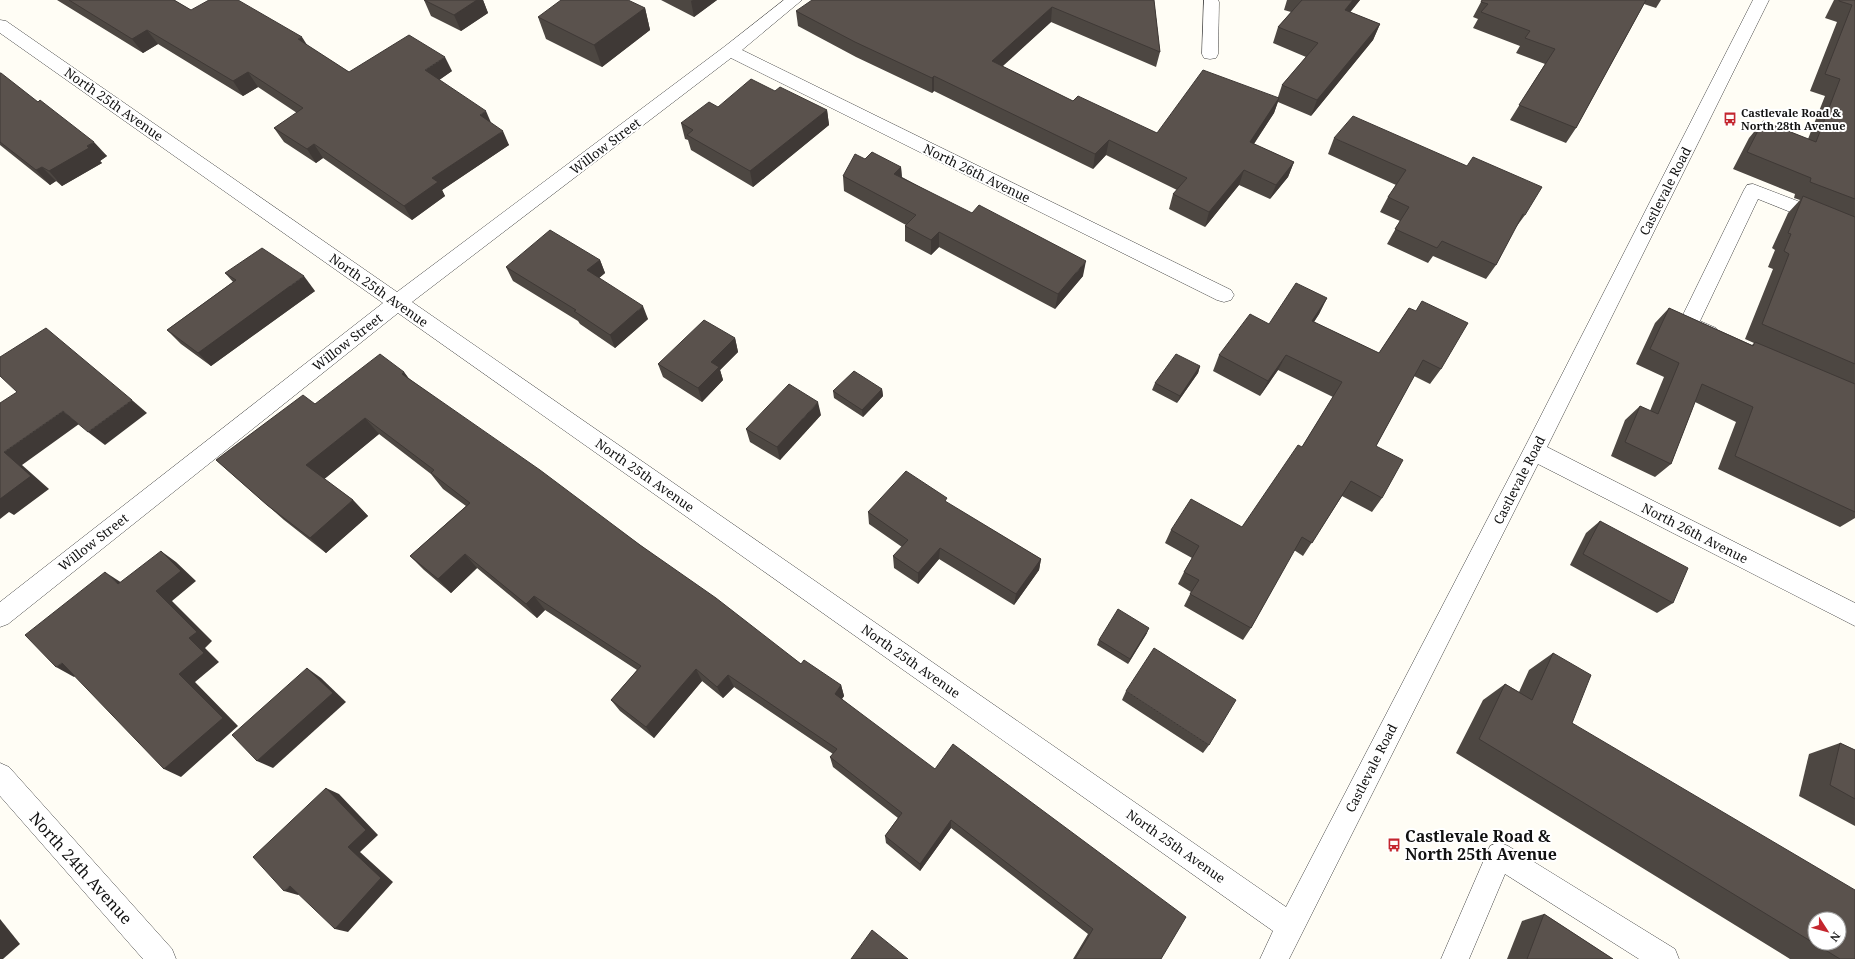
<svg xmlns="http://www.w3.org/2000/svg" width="1855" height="959" font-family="'Noto Serif',serif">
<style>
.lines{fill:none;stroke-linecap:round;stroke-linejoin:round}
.minor-casing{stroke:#444;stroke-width:1}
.minor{fill:#fff;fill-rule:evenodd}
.wall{fill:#4d4742}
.shaded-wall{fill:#3f3936}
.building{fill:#5a524d;stroke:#3f3936;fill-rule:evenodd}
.labels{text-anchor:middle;stroke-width:4;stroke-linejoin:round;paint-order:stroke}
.far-poi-label{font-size:11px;font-weight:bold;fill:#111;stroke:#fff;text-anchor:start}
.street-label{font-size:13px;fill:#111;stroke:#fff}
.near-poi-label{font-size:16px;font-weight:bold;fill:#111;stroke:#fff;text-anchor:start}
.near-street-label{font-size:16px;fill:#111;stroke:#fff}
</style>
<rect width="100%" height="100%" fill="#fffdf5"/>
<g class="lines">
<g class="minor-casing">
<g id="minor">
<polygon points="784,0 802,0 742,50 1231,290 1234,295 1231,300 1224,302 1217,300 731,58 412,302 1286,907 1526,445 1753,0 1769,0 1547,447 1855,603 1855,626 1538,464 1289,959 1260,959 1273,931 398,313 8,624 0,627 0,602 383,303 0,33 0,20 6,21 397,292 724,47"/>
<polygon points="1204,0 1218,0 1219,2 1218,54 1216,58 1210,59 1204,58 1202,54"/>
<polygon points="1753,184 1855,223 1855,238 1758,199 1700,321 1716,328 1719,334 1716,340 1709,342 1681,331 1678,325 1744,190 1747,185"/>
<polygon points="0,763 9,767 172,949 176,959 143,959 0,796"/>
<polygon points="1499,842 1508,846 1675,949 1679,959 1639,959 1505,874 1469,959 1441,959 1490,846"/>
</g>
</g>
<use href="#minor" class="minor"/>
</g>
<g class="wall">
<polygon points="57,0 174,0 191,10 308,46 349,72 452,71 439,80 491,123 509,145 442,190 445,196 412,220 323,158 316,163 284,142 274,128 297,113 258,87 243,96 158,44 143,53"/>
<polygon points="424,0 483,0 488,13 461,31 431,16"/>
<polygon points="661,0 717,0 694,17"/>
<polygon points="1154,0 1160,52 1156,67 1051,22 1002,66 1073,101 1157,133 1278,97 1282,85 1306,57 1273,43 1278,27 1291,12 1284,10 1287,0 1360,0 1350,12 1380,24 1373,40 1311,116 1278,102 1274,113 1254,144 1294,162 1288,177 1270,199 1239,185 1205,227 1169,209 1173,194 1177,190 1106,155 1093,169 934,91 932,93 856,57 798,26 796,11"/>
<polygon points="1482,0 1661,0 1656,8 1644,4 1576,128 1566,143 1510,120 1545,64 1516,53 1520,46 1473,28 1478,19 1473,17"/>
<polygon points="1834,0 1855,0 1855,518 1840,527 1718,469 1736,422 1695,402 1671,464 1655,477 1611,456 1625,420 1640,406 1650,411 1664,377 1636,364 1655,323 1669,308 1752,345 1754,343 1745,339 1773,269 1768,267 1775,250 1772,248 1788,213 1800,200 1794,198 1795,194 1733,169 1749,138 1763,121 1808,139 1825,96 1810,91 1837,22 1825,18"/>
<polygon points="645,8 650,30 602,67 546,39 538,17"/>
<polygon points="0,73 107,156 100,161 102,163 62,186 56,181 50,185 0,145"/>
<polygon points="775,91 827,110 829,125 753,187 691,150 688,140 685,139 681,123 718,107"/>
<polygon points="1334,138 1525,215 1514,230 1496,265 1486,279 1433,256 1428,263 1387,244 1400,221 1380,212 1388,197 1396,185 1328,154"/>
<polygon points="865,159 901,167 902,177 1083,276 1055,309 939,247 931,255 905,241 905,226 906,225 844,191 843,176"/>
<polygon points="600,260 605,273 599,278 648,319 615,348 580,324 578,321 513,281 506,267"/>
<polygon points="225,273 315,291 211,366 181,344 167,330 233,282"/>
<polygon points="1327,298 1319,314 1314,322 1379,353 1409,308 1441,369 1430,384 1414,376 1376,446 1382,498 1372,512 1342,496 1303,556 1294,550 1251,628 1243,640 1184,606 1191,592 1178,584 1184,572 1192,558 1165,543 1171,530 1242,527 1302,447 1333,397 1278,370 1260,396 1213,371 1219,355 1269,324"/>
<polygon points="735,338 738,352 720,370 723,380 702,402 663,377 658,364"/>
<polygon points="1200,366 1198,373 1177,403 1152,390 1155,383"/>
<polygon points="404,372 408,378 640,545 801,664 841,685 844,696 842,699 1161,959 1073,959 1088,934 951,828 920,871 886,843 885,836 898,818 833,767 830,757 833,754 734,687 723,698 702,681 654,738 620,711 611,700 637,670 545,610 537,618 477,568 451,593 424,570 410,556 466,506 443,489 431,474 379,434 324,479 353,500 368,516 326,553 284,520 216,460 315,404"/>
<polygon points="882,389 883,396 863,417 834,398 833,391"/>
<polygon points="821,415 780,460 750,442 746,429"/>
<polygon points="947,503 1041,559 1039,570 1014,605 939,559 918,584 894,568 893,556 902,547 869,524 868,512"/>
<polygon points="1600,521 1673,603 1657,613 1570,565 1586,533"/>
<polygon points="1147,633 1128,664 1097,645 1099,640"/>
<polygon points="1553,653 1572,723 1855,959 1790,959 1456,753 1483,700 1505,684 1519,692 1529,670"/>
<polygon points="1126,691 1209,745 1203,753 1122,700"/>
<polygon points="1840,743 1855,750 1855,826 1799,796 1809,754"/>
<polygon points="1544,914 1613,959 1507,959 1522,921"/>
</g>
<g class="shaded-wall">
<polygon points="477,0 483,0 488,13 461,31 454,15"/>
<polygon points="693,0 717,0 694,17 691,1"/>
<polygon points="1353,0 1360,0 1339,26 1345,10"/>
<polygon points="1052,7 1051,22 991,77 992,61"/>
<polygon points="645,8 650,30 602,67 594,45"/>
<polygon points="1380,24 1373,40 1311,116 1317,100"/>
<polygon points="147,30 158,44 143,53 132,39"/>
<polygon points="302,37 311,51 298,39"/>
<polygon points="445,57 452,71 432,85 425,70"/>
<polygon points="248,72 258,87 243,96 233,81"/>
<polygon points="934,76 934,91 932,93 932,78"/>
<polygon points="1279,98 1274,113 1245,157 1250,142"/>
<polygon points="827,110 829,125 753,187 750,171"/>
<polygon points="486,111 492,125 480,115"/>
<polygon points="503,131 509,145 442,190 445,196 412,220 404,206 432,178"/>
<polygon points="1109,140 1106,155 1093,169 1095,154"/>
<polygon points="94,142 107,156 100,161 102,163 62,186 49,171"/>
<polygon points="314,144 323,158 316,163 307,149"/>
<polygon points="1294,162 1288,177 1270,199 1276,185"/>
<polygon points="42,167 56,181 50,185 36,170"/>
<polygon points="901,167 902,182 894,174"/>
<polygon points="1244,170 1239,185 1205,227 1209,212"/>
<polygon points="939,232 939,247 931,255 931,240"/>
<polygon points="600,260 605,273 592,284 587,270"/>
<polygon points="1086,261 1083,276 1055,309 1058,294"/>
<polygon points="304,276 315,291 211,366 198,353"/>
<polygon points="1327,298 1319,314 1304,337 1312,321"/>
<polygon points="643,306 648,319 615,348 610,335"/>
<polygon points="735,338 738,352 720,370 723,380 702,402 698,388 711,362"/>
<polygon points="1286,355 1278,370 1260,396 1268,381"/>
<polygon points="1200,366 1198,373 1177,403 1180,396"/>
<polygon points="404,372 417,389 402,374"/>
<polygon points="882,389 883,396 863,417 862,410"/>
<polygon points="132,400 147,413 105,445 88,432"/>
<polygon points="818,402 821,415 780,460 777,447"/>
<polygon points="63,411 79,424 22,465 49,489 14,515 9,512 0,519 0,499 4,452"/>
<polygon points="365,418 379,434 322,481 306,465"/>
<polygon points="353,500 368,516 326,553 310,538"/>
<polygon points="940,548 939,559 918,584 918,573"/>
<polygon points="161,551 176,562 196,581 172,601 212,641 205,648 219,662 195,682 238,726 181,777 164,769 179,674 189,638 156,591"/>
<polygon points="465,554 477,568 451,593 438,579"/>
<polygon points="1041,559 1039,570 1014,605 1016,594"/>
<polygon points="105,572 122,583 118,584"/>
<polygon points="534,596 545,610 537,618 526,604"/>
<polygon points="1149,628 1147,633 1128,664 1130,659"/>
<polygon points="62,663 80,672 74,677 56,667"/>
<polygon points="307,668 321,678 346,702 273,768 257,761"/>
<polygon points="696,669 702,681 654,738 646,727"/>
<polygon points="728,675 734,687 723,698 717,687"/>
<polygon points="841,685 844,696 837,705 835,694"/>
<polygon points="326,788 339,794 378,835 360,852 393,882 348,932 335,929 348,847"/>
<polygon points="951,820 951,828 920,871 920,864"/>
<polygon points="290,886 304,890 298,895 284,891"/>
<polygon points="0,919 20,944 3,959 0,959"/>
</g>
<g class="building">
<polygon points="69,0 174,0 191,10 209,0 238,0 302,37 298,39 349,72 409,35 445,57 425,70 486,111 480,115 503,131 432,178 438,182 404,206 314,144 307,149 274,128 303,108 248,72 233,81 147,30 132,39"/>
<polygon points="424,0 477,0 454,15"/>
<polygon points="561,0 628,0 645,8 594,45 538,17"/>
<polygon points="812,0 1154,0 1160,52 1052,7 992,61 1073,101 1078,96 1157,133 1203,70 1279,98 1250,142 1294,162 1276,185 1244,170 1209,212 1173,194 1187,178 1109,140 1095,154 934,76 932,78 855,42 796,11"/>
<polygon points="1302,0 1353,0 1345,10 1380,24 1317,100 1282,85 1318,43 1278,27"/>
<polygon points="1482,0 1646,0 1576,128 1519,105 1555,49 1525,38 1530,31 1481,12 1488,4 1481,2"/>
<polygon points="1839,0 1855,0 1855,199 1810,182 1811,178 1747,152 1763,121 1816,142 1840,79 1825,74 1852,5 1839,1"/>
<polygon points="0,73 1,73 38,102 40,100 94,142 87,146 89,148 49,171 42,167 36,170 0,142"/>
<polygon points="751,79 775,91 780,87 827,110 750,171 687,135 693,130 681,123 709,102 718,107"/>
<polygon points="1353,116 1467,166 1473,157 1542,187 1525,215 1523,214 1496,265 1442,241 1437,248 1395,229 1409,207 1388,197 1406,170 1334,138"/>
<polygon points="872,152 901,167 894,174 972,213 979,205 1086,261 1058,294 939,232 931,240 905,226 916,215 843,176 855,154 865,159"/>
<polygon points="1803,196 1855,217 1855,364 1762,324 1789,254 1784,251 1791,234 1788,233"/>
<polygon points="550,230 600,260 587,270 643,306 610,335 574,311 576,310 506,267"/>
<polygon points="262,248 304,276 198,353 167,330 236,280 225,273"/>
<polygon points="1296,283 1327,298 1312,321 1379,353 1409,308 1416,311 1422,301 1468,323 1441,369 1423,360 1376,446 1403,460 1382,498 1351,481 1312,543 1302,537 1251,628 1190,594 1199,580 1184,572 1199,546 1171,530 1191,499 1242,527 1298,445 1302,447 1342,382 1286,355 1268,381 1219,355 1250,314 1269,324"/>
<polygon points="1669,308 1753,346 1755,342 1855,384 1855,512 1735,456 1753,407 1702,384 1671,464 1625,442 1640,406 1658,414 1679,363 1650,349"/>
<polygon points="704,320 735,338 711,362 719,367 698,388 658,364"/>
<polygon points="46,328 132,400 88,432 63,411 4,452 31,476 0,499 0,403 17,392 0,376 0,357"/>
<polygon points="380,354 404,372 402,374 540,470 640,545 716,598 801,664 804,660 841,685 835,694 935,769 953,744 1186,917 1161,959 1075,959 1093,929 951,820 920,864 885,836 902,813 830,757 837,749 728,675 717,687 696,669 646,727 611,700 641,666 534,596 526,604 465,554 438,579 410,556 470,503 431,473 434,470 365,418 306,465 353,500 310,538 267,505 216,460 303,395 315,404"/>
<polygon points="1176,354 1200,366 1180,396 1155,383"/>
<polygon points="854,371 882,389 862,410 833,391"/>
<polygon points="789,384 818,402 777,447 746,429"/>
<polygon points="906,471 947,498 945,501 1041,559 1016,594 940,548 918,573 893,556 908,540 868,512"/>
<polygon points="1600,521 1688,568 1673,603 1583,554"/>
<polygon points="161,551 181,571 156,591 197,632 189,638 204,653 179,674 223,718 164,769 62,663 56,667 25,635 105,572 118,584"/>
<polygon points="1118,609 1149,628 1130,659 1099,640"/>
<polygon points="1154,648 1236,700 1209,745 1126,691"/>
<path d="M1553,653L1591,675L1572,723L1855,890V959H1840L1479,739L1505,684L1532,700ZM1815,919H1839V943H1815Z"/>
<polygon points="307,668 333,693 257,761 232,735"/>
<polygon points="1840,743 1855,750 1855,799 1830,785"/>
<polygon points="326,788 366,830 348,847 381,878 335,929 290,886 284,891 253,857"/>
<polygon points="1544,914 1613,959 1527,959"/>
<polygon points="872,930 908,959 851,959"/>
</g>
<defs>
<g id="bus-bare" transform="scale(1.08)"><path d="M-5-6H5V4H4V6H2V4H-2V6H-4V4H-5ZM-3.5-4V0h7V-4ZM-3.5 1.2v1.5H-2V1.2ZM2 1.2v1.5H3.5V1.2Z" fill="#c4262e" stroke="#fff" stroke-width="2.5" paint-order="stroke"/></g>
</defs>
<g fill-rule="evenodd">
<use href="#bus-bare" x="1730" y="119"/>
<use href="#bus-bare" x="1394" y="845"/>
</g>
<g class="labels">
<g class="far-poi-label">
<text x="1741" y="117">Castlevale Road &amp;<tspan x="1741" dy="13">North 28th Avenue</tspan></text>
</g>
<g class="street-label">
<text transform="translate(114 104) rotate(35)" y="5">North 25th Avenue</text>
<text transform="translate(605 146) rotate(-37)" y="5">Willow Street</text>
<text transform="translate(977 173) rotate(26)" y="5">North 26th Avenue</text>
<text transform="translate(1665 191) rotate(-63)" y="5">Castlevale Road</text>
<text transform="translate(379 290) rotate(35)" y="5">North 25th Avenue</text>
<text transform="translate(347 342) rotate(-38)" y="5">Willow Street</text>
<text transform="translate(645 475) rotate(35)" y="5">North 25th Avenue</text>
<text transform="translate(1519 480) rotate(-63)" y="5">Castlevale Road</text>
<text transform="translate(1695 533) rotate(27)" y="5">North 26th Avenue</text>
<text transform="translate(93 542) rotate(-38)" y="5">Willow Street</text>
<text transform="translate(911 661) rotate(35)" y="5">North 25th Avenue</text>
<text transform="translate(1371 768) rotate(-63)" y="5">Castlevale Road</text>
<text transform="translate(1176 846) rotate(35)" y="5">North 25th Avenue</text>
</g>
<g class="near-poi-label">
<text x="1405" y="842">Castlevale Road &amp;<tspan x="1405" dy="18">North 25th Avenue</tspan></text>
</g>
<g class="near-street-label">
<text transform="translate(81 868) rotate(48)" y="6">North 24th Avenue</text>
</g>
</g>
<g transform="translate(1827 931) rotate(126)"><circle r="19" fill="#ffffff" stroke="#a0a0a0"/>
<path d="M0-3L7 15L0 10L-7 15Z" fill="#c4262e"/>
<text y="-6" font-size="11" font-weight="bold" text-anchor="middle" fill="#111111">N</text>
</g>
</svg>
